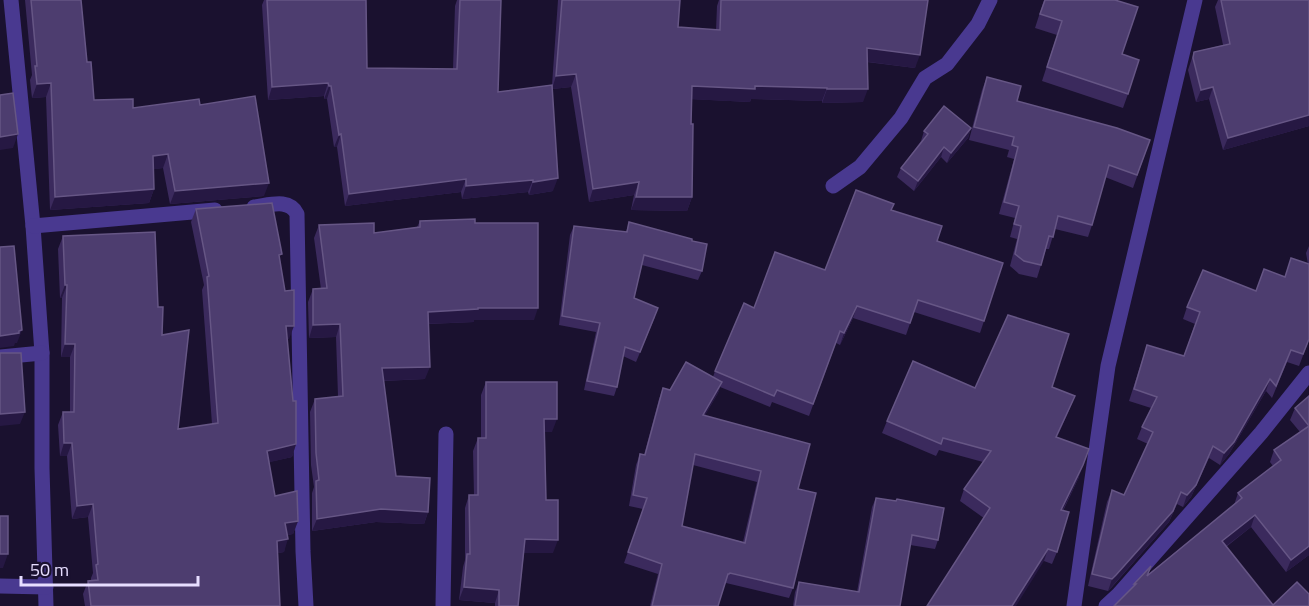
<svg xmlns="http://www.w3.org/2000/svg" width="1309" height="606" font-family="'Titillium Web',sans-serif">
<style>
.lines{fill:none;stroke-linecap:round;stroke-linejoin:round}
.minor{stroke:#493990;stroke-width:15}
.wall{fill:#3b2a5d;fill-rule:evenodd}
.shaded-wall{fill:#261843}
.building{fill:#4d3d6f;stroke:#665685;stroke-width:1.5;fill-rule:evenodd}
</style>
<rect width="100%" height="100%" fill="#1a112f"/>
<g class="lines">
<g class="minor">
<polyline points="11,0 33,226 42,353 42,468 46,606"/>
<polyline points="833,186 860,167 901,118 925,78 947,64 978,24 990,0"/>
<path d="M254,207C270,205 289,198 297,214L303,551L306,606"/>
<polyline points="33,226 215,210"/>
<polyline points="0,357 42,353"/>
<polyline points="0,586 46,587"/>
<polyline points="443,606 446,434"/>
<polyline points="1074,606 1108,366 1195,0"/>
<polyline points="1106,606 1119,594 1261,433 1309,373"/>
</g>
</g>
<g class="wall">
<polygon points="25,0 81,0 87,62 94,100 133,108 200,105 264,196 170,204 163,168 153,169 154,189 149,203 50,210 46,97 32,98 30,80 32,75"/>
<polygon points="264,0 366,0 367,68 453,69 455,6 457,0 501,0 498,92 552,85 558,0 680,0 678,27 716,30 717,6 719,0 928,0 915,68 867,62 863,102 822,103 822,101 751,99 750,102 691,99 692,197 687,211 631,210 634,195 589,202 571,87 552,89 553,191 529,195 528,192 462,199 461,192 345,206 337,147 334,147 327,99 324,99 324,96 268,100 262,5"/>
<polygon points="1044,0 1115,0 1128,94 1123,108 1042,81 1057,35 1035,28"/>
<polygon points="1218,0 1309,0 1309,126 1223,150 1209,99 1196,102 1188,70 1194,52 1223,45 1215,7"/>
<polygon points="987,77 1017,101 1150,140 1133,188 1105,177 1092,225 1088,237 1055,229 1049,249 1046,249 1037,278 1019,274 1010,266 1017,239 1010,237 1015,218 999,214 1014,159 1007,157 1009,150 969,140 982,90"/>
<polygon points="971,128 968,138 947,163 941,157 914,191 897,177 901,168 921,141 924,131"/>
<polygon points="196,209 280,260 289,339 287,339 296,444 292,457 269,462 275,496 298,521 293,534 287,535 284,552 278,553 280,606 85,606 83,594 88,581 91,580 91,578 93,573 88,517 72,519 67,456 60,456 58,425 63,412 70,412 70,357 61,357 62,298 60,298 58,249 63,236 158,307 178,429 212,424 202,290 204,285 191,222"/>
<path d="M891,210L937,241L984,321L980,333L914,312L906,335L853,318L840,345L836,343L809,416L772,402L770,407L720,387L718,393L705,415L798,489L793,588L789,598L726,583L724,585L718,606H650L658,574L624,563L643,509L629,506L636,465L640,454L644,455L659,399L663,388L670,390L713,377L715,371L754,308L825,270ZM693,465L757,482L743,542L682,526Z"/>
<polygon points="420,221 475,223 534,320 474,320 474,322 428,324 425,379 383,381 396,476 428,512 424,524 376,522 312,531 312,493 314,487 311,465 310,412 315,399 338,396 336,337 309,338 308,302 313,289 321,289 314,238 319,225 374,233 417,227"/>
<polygon points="629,222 692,241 702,271 698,280 642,265 634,298 655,317 636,362 623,356 617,387 614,396 584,390 596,332 559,325 570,235 574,226 626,232"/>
<polygon points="1309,246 1309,340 1299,366 1287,362 1272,398 1266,391 1229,454 1220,465 1209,458 1191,497 1183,507 1177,504 1169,522 1112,587 1108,591 1088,586 1107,502 1112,490 1124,495 1148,444 1137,439 1142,427 1151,408 1129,401 1147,345 1184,356 1195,324 1183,319 1187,307 1256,291 1285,277 1308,264 1306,253"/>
<polygon points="486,382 552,432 545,432 546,500 553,553 524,553 518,606 495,606 495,603 459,600 463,567 465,560 465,508 469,495 474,495 473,451 478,438 481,438 481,395"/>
<polygon points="1052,387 1070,408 1057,437 1079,477 1063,511 1057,552 1052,564 1044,561 960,501 964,489 983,462 939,450 936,456 882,433 887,421 975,388"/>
<polygon points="1309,396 1309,555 1286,572 1251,527 1226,547 1273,605 1309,606 1114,606 1134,586 1134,584 1147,575 1234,505 1238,493 1273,466 1270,462 1274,450 1300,432 1290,420 1295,408"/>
<polygon points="876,498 938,540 935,549 910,545 900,606 793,606 795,592 799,582 857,592 872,507"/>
</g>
<g class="shaded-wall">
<polygon points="867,48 920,55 915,68 862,61"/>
<polygon points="576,74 571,87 552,89 556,76"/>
<polygon points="51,83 46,97 32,98 37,84"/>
<polygon points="328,83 324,96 268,100 272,87"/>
<polygon points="329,86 331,86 327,99 324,99"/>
<polygon points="692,86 755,86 827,88 822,101 751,99 750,102 687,99"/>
<polygon points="1213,87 1209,99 1196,102 1201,90"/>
<polygon points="827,89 868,89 863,102 822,103"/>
<polygon points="1309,115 1309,126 1223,150 1228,138"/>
<polygon points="971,128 968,138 947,163 951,153"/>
<polygon points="18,134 13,148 0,150 0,137"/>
<polygon points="341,134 337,147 334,147 339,135"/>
<polygon points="944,147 941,157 914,191 918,181"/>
<polygon points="168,154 163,168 148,170 153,156"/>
<polygon points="558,178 553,191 529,195 533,182"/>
<polygon points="466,179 461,192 345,206 349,194"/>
<polygon points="533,180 528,192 462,199 466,186"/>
<polygon points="639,182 634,195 589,202 593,189"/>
<polygon points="269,183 264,196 170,204 175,191"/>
<polygon points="154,189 149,203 50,210 55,197"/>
<polygon points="636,197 692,197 687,211 631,210"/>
<polygon points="65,285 67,285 62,298 60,298"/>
<polygon points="857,306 853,318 840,345 844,333"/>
<polygon points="478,308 538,308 534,320 474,320 474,322 423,324 428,312"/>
<polygon points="340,324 336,337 309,338 313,325"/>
<polygon points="286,326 294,326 289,339 281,339"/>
<polygon points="22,330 17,343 15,343 14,346 0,348 0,336"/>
<polygon points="65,344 75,344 70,357 61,357"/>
<polygon points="430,367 425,379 377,381 382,368"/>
<polygon points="1270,379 1266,391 1229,454 1220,465 1224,453"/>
<polygon points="722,382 718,393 699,426 703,415"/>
<polygon points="1075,396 1070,408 1052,449 1056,437"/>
<polygon points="25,412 20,424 0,426 0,414"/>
<polygon points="544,419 557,419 552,432 539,432"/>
<polygon points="64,443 72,443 67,456 60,456"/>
<polygon points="296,444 292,457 262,464 267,451"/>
<polygon points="1213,446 1191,497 1183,507 1187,495"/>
<polygon points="1083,465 1079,477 1057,522 1061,510"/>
<polygon points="1181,492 1169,522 1108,591 1112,579"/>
<polygon points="93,504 88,517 72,519 77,506"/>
<polygon points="381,509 428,512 424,524 376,522 312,531 317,519"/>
<polygon points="1255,515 1251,527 1217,553 1222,541"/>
<polygon points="298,521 293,534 280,536 285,523"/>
<polygon points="288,539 284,552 273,554 277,541"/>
<polygon points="525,539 558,540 553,553 521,553"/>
<polygon points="1309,546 1309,555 1286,572 1291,560"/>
<polygon points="1048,549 1044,561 1016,606 1012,606"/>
<polygon points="0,554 8,554 3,568 0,568"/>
<polygon points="464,587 499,590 495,603 459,600"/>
</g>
<g class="building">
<polygon points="31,0 81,0 87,62 91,62 94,100 133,99 133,108 199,99 200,105 255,96 269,183 175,191 168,154 153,156 154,189 55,197 51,83 37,84 35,66 37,66"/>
<polygon points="267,0 366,0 367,68 457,69 460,0 501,0 498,92 552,85 558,178 533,182 533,180 466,186 466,179 349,194 341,134 339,135 331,86 329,86 328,83 272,87"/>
<polygon points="562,0 680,0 678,27 720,30 721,0 928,0 920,55 867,48 868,89 827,89 827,88 755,86 755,89 692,86 691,124 693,124 692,197 636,197 639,182 593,189 576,74 556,76"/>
<polygon points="1045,0 1115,0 1138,7 1122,54 1139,60 1128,94 1047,67 1062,21 1040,14"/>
<polygon points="1221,0 1309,0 1309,115 1228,138 1213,87 1201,90 1193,58 1194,52 1230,44"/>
<polygon points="987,77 1021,86 1017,101 1117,128 1150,140 1137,175 1109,165 1092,225 1058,216 1053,237 1049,236 1041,265 1024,261 1015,254 1021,226 1014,224 1019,206 1004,202 1018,147 1012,145 1014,137 974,127"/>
<polygon points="13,93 18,134 0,137 0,95"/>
<polygon points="944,106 971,128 951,153 944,147 918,181 901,168 928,134 924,131"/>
<polygon points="856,190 894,204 891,210 942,226 937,241 1003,263 984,321 918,300 910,323 857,306 844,333 840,331 813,404 777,390 774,396 715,371 744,303 754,308 775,252 825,270"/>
<polygon points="272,203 282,254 279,255 285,291 294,290 294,326 286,326 293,401 296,401 296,444 267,451 275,496 297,491 298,521 285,523 288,539 277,541 280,606 91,606 88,581 98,580 96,565 98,564 93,504 77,506 72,443 64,443 63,412 74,412 75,344 65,344 67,285 65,285 63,236 155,232 158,307 163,307 162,335 189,330 178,429 218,423 207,277 209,276 196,209"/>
<polygon points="475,219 475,223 538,223 538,308 478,308 478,309 428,312 430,367 382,368 396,476 430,478 428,512 381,509 317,519 316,481 319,480 316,453 315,399 343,396 340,324 313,325 313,289 327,288 319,225 374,223 374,233 420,227 420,221"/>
<polygon points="629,222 692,239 692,241 707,244 702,271 644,255 634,298 658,308 640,352 625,347 617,387 587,381 600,323 562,316 574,226 627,232"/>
<polygon points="14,246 22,330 19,331 19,333 0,336 0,247"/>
<polygon points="1291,258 1309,264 1309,339 1303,354 1291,350 1276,386 1270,379 1234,442 1224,453 1213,446 1196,485 1187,495 1181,492 1173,511 1116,575 1112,579 1092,574 1112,490 1124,495 1153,432 1142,427 1157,397 1134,389 1147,345 1184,356 1200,312 1187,307 1203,270 1256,291 1264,269 1285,277"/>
<polygon points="1008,315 1069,334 1052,387 1075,396 1056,437 1089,449 1083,465 1061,510 1069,512 1057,552 1048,549 1012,606 927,606 990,508 964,489 991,451 943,438 941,444 887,421 913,361 975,388"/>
<polygon points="0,353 21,353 25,412 0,414"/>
<path d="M686,362L722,382L703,415L810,444L798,489L816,493L793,588L730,573L729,574H728L718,606H652L662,564L628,552L647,498L633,495L640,454L645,455L663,388L670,390ZM695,454L761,471L745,543L682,526Z"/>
<polygon points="486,382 557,382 557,419 544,419 546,500 558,500 558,540 525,539 518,606 499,606 499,590 464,587 467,554 470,554 469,495 478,495 478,438 486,438"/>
<polygon points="1309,396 1309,426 1295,408"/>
<polygon points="1309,426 1309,546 1291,560 1255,515 1222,541 1273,605 1297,582 1309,594 1309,606 1114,606 1136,584 1134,584 1151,566 1147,576 1242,498 1238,493 1281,460 1274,450"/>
<polygon points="876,498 896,501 897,499 944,508 938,540 912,535 900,606 795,606 799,582 859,592"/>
<rect x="0" y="516" width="8" height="38"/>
</g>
<path d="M21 576v9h177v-9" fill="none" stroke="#e7deff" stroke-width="3"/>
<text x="30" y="576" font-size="18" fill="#e7deff" stroke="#1a112f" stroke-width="4.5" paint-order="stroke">50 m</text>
</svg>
